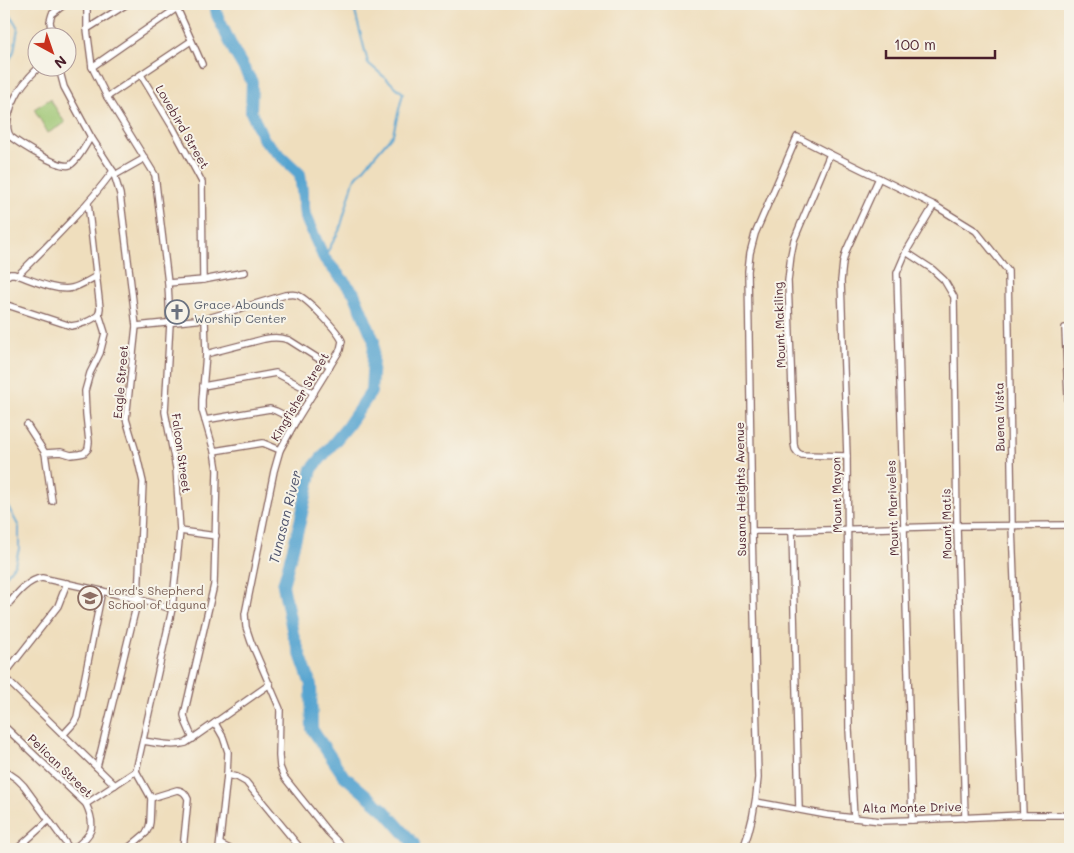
<svg xmlns="http://www.w3.org/2000/svg" width="1074" height="853" font-family="Mali,sans-serif">
<style>
.green{fill:#9cc571;stroke:#73724e}
.lines{fill:none;stroke-linecap:round;stroke-linejoin:round}
.stream{stroke:#57a4d0;stroke-width:2}
.river{stroke:#57a4d0;stroke-width:12}
.minor-casing{stroke:#84625e;stroke-width:8}
.minor{stroke:#fff;stroke-width:5.5}
.labels{text-anchor:middle;stroke-width:4;stroke-linejoin:round;paint-order:stroke}
.street-label{font-size:12px;fill:#4a1f2b;stroke:#f7f3e8}
.worship-label{font-size:12px;fill:#5b616d;stroke:#f7f3e8;text-anchor:start}
.education-label{font-size:12px;fill:#785e54;stroke:#f7f3e8;text-anchor:start}
.water-label{font-size:14px;font-style:italic;fill:#4f546d;stroke:#f7f3e8}
</style>
<rect width="100%" height="100%" fill="#f7f3e8"/>
<filter id="ink" filterUnits="userSpaceOnUse"><feTurbulence type="fractalNoise" baseFrequency=".02" numOctaves="2"/><feDisplacementMap in="SourceGraphic" scale="10" xChannelSelector="R" yChannelSelector="G"/><feConvolveMatrix kernelMatrix="1 2 1 2 8 2 1 2 1" color-interpolation-filters="sRGB"/></filter>
<filter id="wash" filterUnits="userSpaceOnUse"><feTurbulence type="fractalNoise" baseFrequency=".0096" numOctaves="4" result="noise"/><feDisplacementMap in="SourceGraphic" scale="20" xChannelSelector="R" yChannelSelector="G"/><feGaussianBlur stdDeviation="1.12" result="paint"/><feColorMatrix in="noise" values="0 0 0 0 0 0 0 0 0 0 0 0 0 0 0 0 0 1.4 0 .05"/><feComposite in="paint" operator="in"/></filter>
<g filter="url(#wash)">
<rect width="100%" height="100%" fill="#efdebd"/>
<polygon class="green" points="50,99 65,123 48,133 34,109"/>
<g class="lines">
<g class="stream">
<polyline points="4,71 14,51 18,28 4,4"/>
<polyline points="324,258 340,229 354,180 393,134 403,93 368,63 353,4"/>
<polyline points="4,499 19,527 19,549 15,564 4,578"/>
</g>
<polyline class="river" points="215,4 217,15 235,53 252,82 251,112 264,140 300,174 305,216 324,258 354,293 374,341 371,392 347,427 312,469 300,522 283,585 293,634 311,685 312,729 343,775 384,810 414,844 411,849"/>
</g>
</g>
<g filter="url(#ink)">
<g class="lines">
<g class="minor-casing">
<g id="minor">
<polyline points="84,4 87,10 87,29 92,67 107,97 155,175 168,283 170,323 165,412 176,468 180,531 172,609 136,771"/>
<polyline points="176,4 177,8 202,64"/>
<polyline points="87,29 127,4"/>
<polyline points="52,38 50,21 52,14 65,4"/>
<polyline points="92,67 177,8"/>
<path d="M38,68C30,76 21,85 16,96C10,107 3,127 11,137C20,144 59,169 70,165C78,161 86,144 91,137"/>
<polyline points="59,68 64,87 91,137 113,171 120,194 136,326 126,419 136,452 143,482 138,599 97,767"/>
<polyline points="141,75 173,128 202,182 203,280"/>
<polyline points="107,97 191,41"/>
<polyline points="830,154 794,240 791,255 788,281 794,444 795,449 798,453 802,455 847,456"/>
<polyline points="115,175 145,158"/>
<polyline points="88,203 100,308 99,314"/>
<polyline points="906,252 932,269 944,280 954,297 957,526 965,818"/>
<path d="M18,275C51,242 85,209 113,171"/>
<path d="M4,278L10,274H14C30,279 56,292 72,288C80,286 89,280 97,276"/>
<polyline points="168,283 203,280 245,272"/>
<path d="M4,304L71,326C80,325 92,321 99,314"/>
<path d="M136,326L205,319L285,295C288,295 293,294 297,295C306,297 338,331 342,341L340,350L296,421L280,450L274,471L245,614L246,627L251,642L280,709L279,756L280,767L284,777L328,832L345,849"/>
<polyline points="1065,328 1070,442"/>
<path d="M206,354L264,339C273,337 281,337 289,340L330,366"/>
<polyline points="203,386 276,373 314,393"/>
<polyline points="205,420 270,409 276,411 296,421"/>
<polyline points="27,425 45,453"/>
<polyline points="214,451 263,443 280,450"/>
<polyline points="52,501 45,453 61,452 71,455 79,454 84,453 88,449 89,442 86,414 85,391 90,373 100,353 105,333 99,314"/>
<polyline points="180,531 216,536"/>
<polyline points="752,531 792,531 957,526 1070,525"/>
<polyline points="792,531 799,809"/>
<path d="M4,609C14,598 26,580 42,578L138,599L172,609"/>
<polyline points="4,675 58,606 67,583"/>
<polyline points="4,677 115,785"/>
<polyline points="215,723 223,737 228,752 227,775 219,849"/>
<path d="M4,726L86,804C97,828 92,835 73,849"/>
<polyline points="63,735 74,723 77,717 102,591"/>
<polyline points="193,739 186,723 184,715 214,585 217,470 214,451 202,410 202,400 206,354 205,319"/>
<path d="M143,741C157,743 172,747 186,743L270,684"/>
<polyline points="4,770 17,779 24,786 70,849"/>
<polyline points="227,775 237,777 246,782 301,849"/>
<path d="M151,798L177,790C182,790 186,794 188,799L183,849"/>
<polyline points="756,802 827,815 881,821 912,820 1023,815 1070,815"/>
<polyline points="86,804 136,771"/>
<polyline points="854,818 849,729 847,456 841,281 843,262 846,251 879,178"/>
<polyline points="912,820 897,273 906,252 934,205"/>
<polyline points="220,844 230,849"/>
<polyline points="17,849 49,820"/>
<polyline points="127,849 146,833 149,827 150,822 151,798 136,771"/>
<path d="M743,849C752,826 756,803 758,778L752,531L748,271L750,253L755,234L797,137L830,154L934,205L976,231L1008,271L1012,526L1023,815"/>
</g>
</g>
<use href="#minor" class="minor"/>
</g>
</g>
<defs>
<g id="church-ring" transform="scale(1.25)"><circle r="9.5" fill="#f7f3e8" stroke="#6b7280" stroke-width="1.5"/><path d="M-1.2-6h2.4v3.5h3.3v2.4h-3.3V6h-2.4V-.1h-3.3v-2.4h3.3Z" fill="#6b7280"/></g>
<g id="school-ring" transform="scale(1.25)"><circle r="9.5" fill="#f7f3e8" stroke="#8d6e63" stroke-width="1.5"/><path d="M0-5L7-2L0 1L-7-2ZM-4 1L0 2.5L4 1V4Q0 6-4 4Z" fill="#8d6e63"/></g>
</defs>
<g fill-rule="evenodd">
<use href="#church-ring" x="177" y="312"/>
<use href="#school-ring" x="90" y="598"/>
</g>
<g class="labels">
<g class="street-label">
<text transform="translate(182 127) rotate(60)" y="4">Lovebird Street</text>
<text transform="translate(780 325) rotate(-92)" y="4">Mount Makiling</text>
<text transform="translate(121 382) rotate(-85)" y="4">Eagle Street</text>
<text transform="translate(300 397) rotate(-59)" y="4">Kingfisher Street</text>
<text transform="translate(1000 417) rotate(-91)" y="4">Buena Vista</text>
<text transform="translate(181 453) rotate(82)" y="4">Falcon Street</text>
<text transform="translate(741 489) rotate(-91)" y="4">Susana Heights Avenue</text>
<text transform="translate(837 495) rotate(-91)" y="4">Mount Mayon</text>
<text transform="translate(893 508) rotate(-92)" y="4">Mount Mariveles</text>
<text transform="translate(947 524) rotate(-91)" y="4">Mount Matis</text>
<text transform="translate(60 766) rotate(44)" y="4">Pelican Street</text>
<text transform="translate(912 808) rotate(-1)" y="4">Alta Monte Drive</text>
</g>
<g class="worship-label">
<text x="194" y="309">Grace Abounds<tspan x="194" dy="14">Worship Center</tspan></text>
</g>
<g class="education-label">
<text x="108" y="595">Lord's Shepherd<tspan x="108" dy="14">School of Laguna</tspan></text>
</g>
<g class="water-label">
<text transform="translate(285 517) rotate(-76)" y="5">Tunasan River</text>
</g>
</g>
<rect width="1074" height="853" fill="none" stroke="#f7f3e8" stroke-width="20"/>
<g transform="translate(52 52) rotate(140)"><circle r="24" fill="#f7f3e8" stroke="#b29e9c"/>
<path d="M0-4L9 19L0 12L-9 19Z" fill="#c8321e"/>
<text y="-8" font-size="14" font-weight="bold" text-anchor="middle" fill="#4a1f2b">N</text>
</g>
<path d="M886 50v8h109v-8" fill="none" stroke="#4a1f2b" stroke-width="2.5"/>
<text x="894" y="50" font-size="15" fill="#4a1f2b" stroke="#f7f3e8" stroke-width="4" paint-order="stroke">100 m</text>
</svg>
